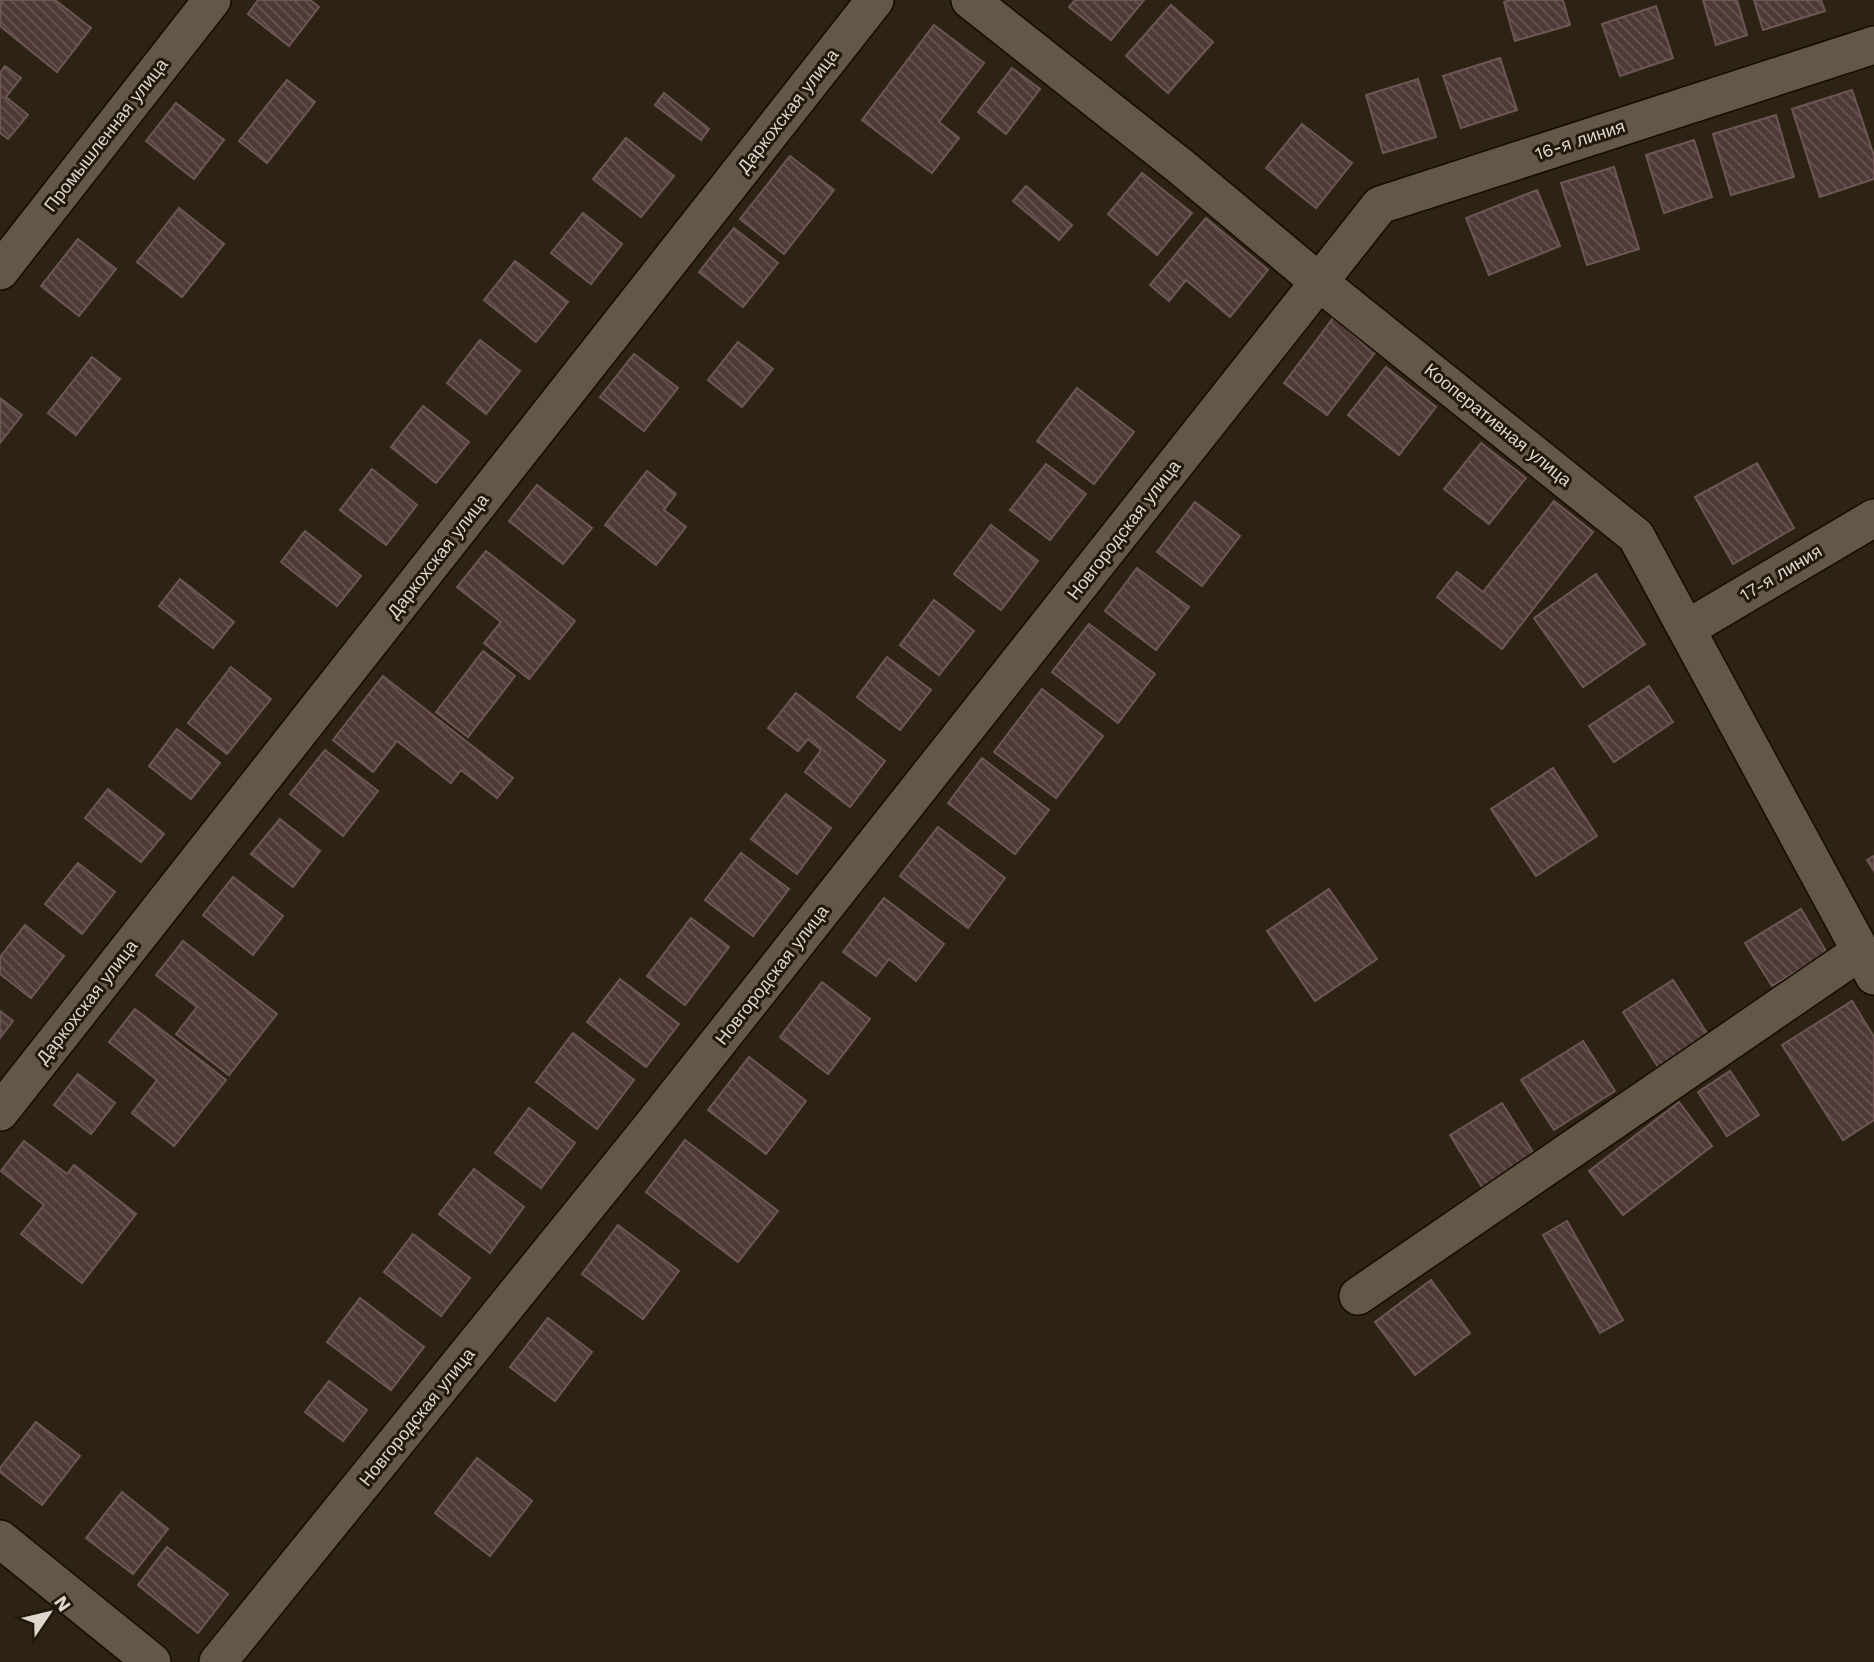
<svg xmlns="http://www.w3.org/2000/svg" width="1874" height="1662" font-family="'Work Sans',sans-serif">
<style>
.building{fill:url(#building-back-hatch);stroke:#6d5754;stroke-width:2}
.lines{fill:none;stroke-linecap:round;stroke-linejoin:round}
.minor-casing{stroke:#150c01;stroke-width:40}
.minor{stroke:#635847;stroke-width:37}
.labels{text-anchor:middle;stroke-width:6;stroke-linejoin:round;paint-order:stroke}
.street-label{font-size:18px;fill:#ddd7cd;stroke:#23190b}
</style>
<defs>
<pattern id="building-back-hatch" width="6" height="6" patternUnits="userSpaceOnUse" patternTransform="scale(1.75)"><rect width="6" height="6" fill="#4e3937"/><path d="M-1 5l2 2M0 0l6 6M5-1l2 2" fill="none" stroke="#675553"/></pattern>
</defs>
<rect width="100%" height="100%" fill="#2c2314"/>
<g class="building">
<polygon points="1,0 55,0 91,28 57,72 0,26"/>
<polygon points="258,0 310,0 319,7 289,46 248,14"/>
<polygon points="1075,0 1144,0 1111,40 1069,7"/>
<polygon points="1510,0 1563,0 1570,25 1515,41 1504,2"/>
<polygon points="1703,0 1737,0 1747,35 1716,45"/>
<polygon points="1754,0 1821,0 1825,11 1763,30"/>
<polygon points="1171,5 1213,42 1168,93 1126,56"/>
<polygon points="1656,6 1673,58 1620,76 1602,24"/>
<polygon points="934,25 984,63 939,122 959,138 932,173 862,120"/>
<polygon points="1500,58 1517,110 1461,128 1443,76"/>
<polygon points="5,66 21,78 6,97 28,115 8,139 0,133 0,73"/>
<polygon points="1012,68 1040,89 1006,134 978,112"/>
<polygon points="1418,79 1436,137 1383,153 1366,95"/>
<polygon points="287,80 315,102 267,163 239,141"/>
<polygon points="1852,90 1874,156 1874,179 1820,197 1792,109"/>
<polygon points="664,93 709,129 701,140 655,105"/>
<polygon points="176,103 224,140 194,179 146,141"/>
<polygon points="1776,115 1794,177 1731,195 1713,134"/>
<polygon points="1302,124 1352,163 1316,208 1266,168"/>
<polygon points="626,138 674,176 641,217 593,179"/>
<polygon points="1694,140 1712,197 1664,213 1646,155"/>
<polygon points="790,156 834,190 784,254 740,219"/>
<polygon points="1614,167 1639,249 1587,265 1561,183"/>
<polygon points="1142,173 1192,213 1157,255 1108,214"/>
<polygon points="1026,186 1072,225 1059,240 1013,201"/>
<polygon points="1537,190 1560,246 1489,275 1466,218"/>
<polygon points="179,208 224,244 182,297 137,262"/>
<polygon points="583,213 622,244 591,284 551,253"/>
<polygon points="1206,218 1268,270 1230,317 1186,280 1169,301 1150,285"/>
<polygon points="734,228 778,263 743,307 699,272"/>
<polygon points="78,239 116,269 79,316 41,286"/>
<polygon points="515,261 568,302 536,342 484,300"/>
<polygon points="1334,317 1377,350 1327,415 1284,383"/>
<polygon points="480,340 520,371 486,414 447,383"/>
<polygon points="738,342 773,369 742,407 708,380"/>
<polygon points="634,354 678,388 644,431 600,397"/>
<polygon points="92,357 120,379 76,435 48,413"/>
<polygon points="1386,367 1436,407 1399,455 1348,415"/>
<polygon points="1077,388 1134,432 1094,484 1037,441"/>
<polygon points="0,398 22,415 0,443"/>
<polygon points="423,406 469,442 436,483 391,447"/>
<polygon points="1481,443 1526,478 1489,524 1444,489"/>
<polygon points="1757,463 1794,528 1733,564 1695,497"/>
<polygon points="1046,464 1086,494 1050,540 1010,510"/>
<polygon points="372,469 417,505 386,545 340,510"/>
<polygon points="647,471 676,494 664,510 686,527 656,565 605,525"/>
<polygon points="537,485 592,528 563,564 509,521"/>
<polygon points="1554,501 1593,532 1502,649 1437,597 1457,572 1483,592"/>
<polygon points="1195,502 1240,536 1202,586 1157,552"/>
<polygon points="991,525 1038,561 1001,610 954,574"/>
<polygon points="305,531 361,576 337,606 281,562"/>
<polygon points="486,551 575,621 529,679 484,643 501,622 457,587"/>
<polygon points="1137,568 1189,607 1156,650 1105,611"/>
<polygon points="1596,574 1645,644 1583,687 1534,618"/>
<polygon points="180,579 234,622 213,648 159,606"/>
<polygon points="934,600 974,631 939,675 900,645"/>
<polygon points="1089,624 1155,674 1118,723 1052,672"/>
<polygon points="483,651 515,676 468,737 436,712"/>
<polygon points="887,657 931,690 900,730 857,697"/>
<polygon points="231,667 271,699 227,754 188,723"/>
<polygon points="383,676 513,778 497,798 461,770 451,783 397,741 373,772 333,740"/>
<polygon points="1649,686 1673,722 1614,762 1589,726"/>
<polygon points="1042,689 1103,736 1056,798 994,752"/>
<polygon points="796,693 885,761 850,807 805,772 821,750 808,739 798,751 768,728"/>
<polygon points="177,729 220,763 191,799 149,766"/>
<polygon points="325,750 378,791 343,836 290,794"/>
<polygon points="982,758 1049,810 1015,854 948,803"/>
<polygon points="1553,768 1597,836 1536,876 1491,809"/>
<polygon points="108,789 164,834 141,862 85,818"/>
<polygon points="786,794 831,828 797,874 751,839"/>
<polygon points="280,819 320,851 293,887 251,854"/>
<polygon points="938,827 1005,878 968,928 900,876"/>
<polygon points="741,853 789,889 753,936 705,900"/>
<polygon points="1874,856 1874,871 1867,860"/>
<polygon points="78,863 115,892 82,934 45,904"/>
<polygon points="233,877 283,916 253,955 203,915"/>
<polygon points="1329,889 1377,959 1315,1001 1267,931"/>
<polygon points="884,898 944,944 916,981 889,959 876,976 843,952"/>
<polygon points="1801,909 1827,953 1772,986 1745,943"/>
<polygon points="691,918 729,947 685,1005 647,976"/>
<polygon points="25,925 64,956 31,998 0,974 0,957"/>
<polygon points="183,941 277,1014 229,1075 176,1034 197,1007 156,975"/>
<polygon points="620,979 679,1024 646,1067 587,1022"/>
<polygon points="1673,980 1710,1038 1660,1070 1623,1012"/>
<polygon points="822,982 870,1019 828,1074 780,1037"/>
<polygon points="1852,1001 1874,1037 1874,1120 1843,1140 1782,1045"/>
<polygon points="135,1009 226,1080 174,1146 132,1113 157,1080 109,1042"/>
<polygon points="0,1011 13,1021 0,1038"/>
<polygon points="573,1033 634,1080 597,1129 536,1082"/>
<polygon points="1583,1041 1615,1091 1554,1130 1521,1080"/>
<polygon points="749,1057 806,1101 766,1154 708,1110"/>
<polygon points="1730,1071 1759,1115 1727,1136 1698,1092"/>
<polygon points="78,1074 115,1103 91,1134 54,1105"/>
<polygon points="1679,1102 1712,1146 1623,1215 1589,1171"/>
<polygon points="1502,1103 1538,1160 1485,1192 1450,1135"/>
<polygon points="529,1108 575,1143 541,1188 495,1153"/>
<polygon points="685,1140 778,1211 738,1262 646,1192"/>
<polygon points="24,1141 67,1174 74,1165 136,1214 82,1283 21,1234 44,1205 1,1171"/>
<polygon points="474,1169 524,1207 490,1253 439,1214"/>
<polygon points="1567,1221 1623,1320 1600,1333 1543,1235"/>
<polygon points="618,1225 679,1271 643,1319 582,1274"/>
<polygon points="413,1234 470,1278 441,1316 384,1272"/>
<polygon points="1431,1280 1470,1333 1415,1375 1375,1322"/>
<polygon points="360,1298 424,1347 391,1390 327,1342"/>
<polygon points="548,1318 592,1352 555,1401 510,1367"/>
<polygon points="329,1381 367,1410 343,1441 305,1412"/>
<polygon points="36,1422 80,1456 42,1505 0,1472 0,1468"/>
<polygon points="477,1458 532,1501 490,1556 435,1513"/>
<polygon points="122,1492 168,1529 133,1574 86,1538"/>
<polygon points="167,1547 228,1594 198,1633 138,1585"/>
</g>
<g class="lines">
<g class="minor-casing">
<g id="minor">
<polyline points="970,0 1180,166 1319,282 1636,536 1874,976"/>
<polyline points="0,271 212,0"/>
<polyline points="1688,628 1874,518"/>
<polyline points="0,1112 875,0"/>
<polyline points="1358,1296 1861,951"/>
<polyline points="0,1539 152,1662"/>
<polyline points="218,1662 647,1132 1380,205 1874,45"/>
</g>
</g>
<use href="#minor" class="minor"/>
</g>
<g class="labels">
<g class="street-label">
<text transform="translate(788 111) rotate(-52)" y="6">Даркохская улица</text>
<text transform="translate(106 135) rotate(-52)" y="6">Промышленная улица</text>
<text transform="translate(1580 140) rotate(-18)" y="6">16-я линия</text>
<text transform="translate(1498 425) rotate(39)" y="6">Кооперативная улица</text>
<text transform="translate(1124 530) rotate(-52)" y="6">Новгородская улица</text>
<text transform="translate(438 556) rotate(-52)" y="6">Даркохская улица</text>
<text transform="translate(1781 573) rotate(-31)" y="6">17-я линия</text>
<text transform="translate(772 975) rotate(-52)" y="6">Новгородская улица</text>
<text transform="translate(87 1002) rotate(-52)" y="6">Даркохская улица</text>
<text transform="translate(417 1417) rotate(-51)" y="6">Новгородская улица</text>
</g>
</g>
<g transform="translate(49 1613) rotate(55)" stroke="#23190b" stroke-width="5" paint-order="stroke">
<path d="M0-5L12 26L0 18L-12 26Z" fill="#ddd7cd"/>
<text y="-10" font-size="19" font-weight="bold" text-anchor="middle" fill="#ddd7cd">N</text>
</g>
</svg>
